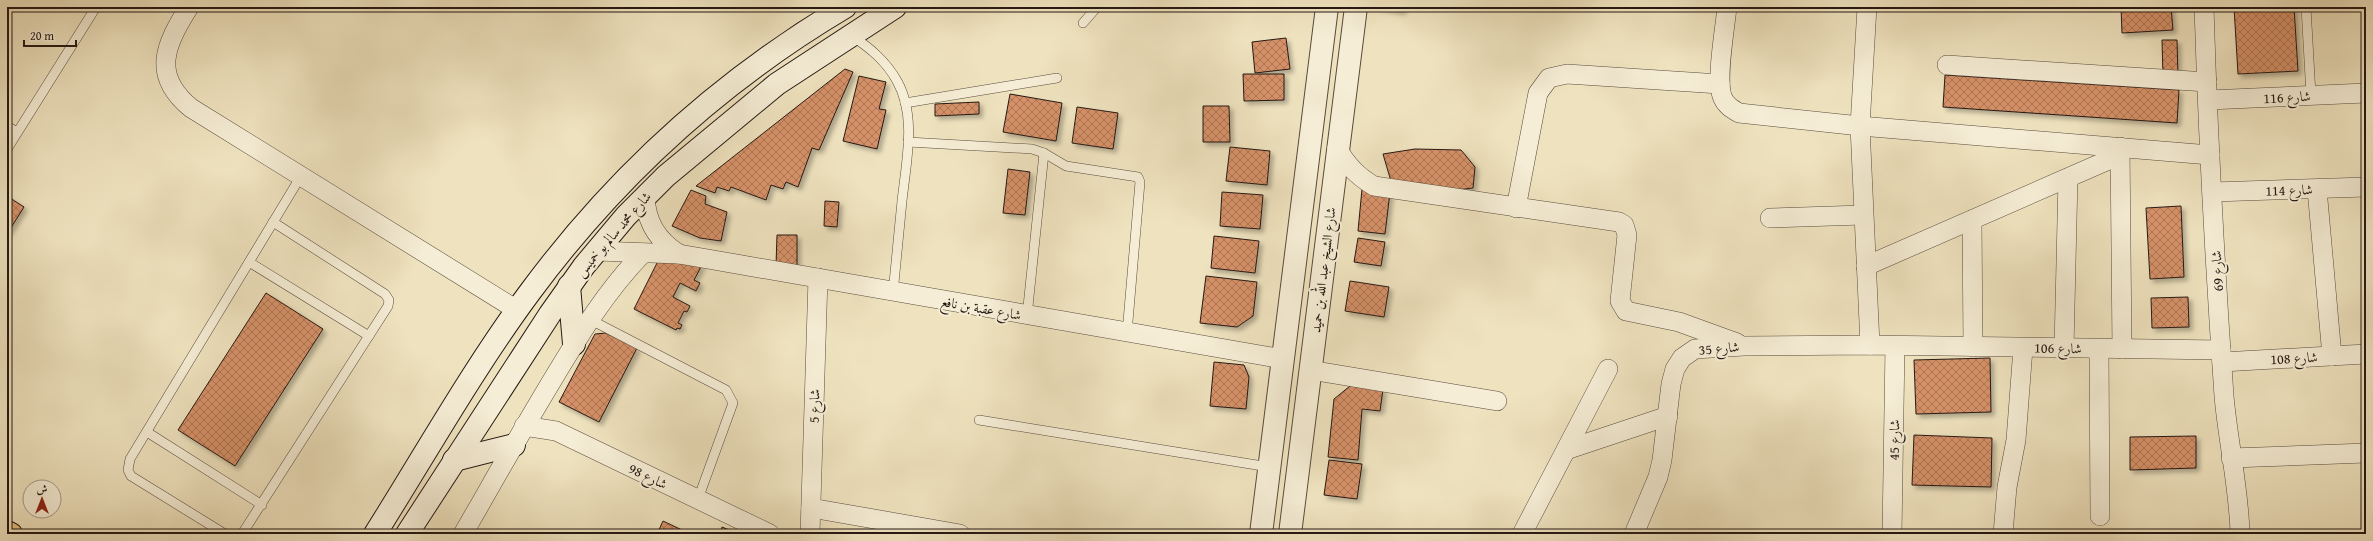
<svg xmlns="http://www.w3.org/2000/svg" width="2373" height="541" font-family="'Gentium Book Plus',Amiri,serif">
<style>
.building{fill:url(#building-cross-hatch);stroke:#251813;filter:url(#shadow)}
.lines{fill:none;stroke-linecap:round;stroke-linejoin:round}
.service-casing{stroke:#584b3e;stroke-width:10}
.minor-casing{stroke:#584b3e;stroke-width:20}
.tertiary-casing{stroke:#584b3e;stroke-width:24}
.secondary-casing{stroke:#251813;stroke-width:24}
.primary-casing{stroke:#251813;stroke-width:24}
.service{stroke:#f5edd5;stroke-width:9}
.minor{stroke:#f5edd5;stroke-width:19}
.tertiary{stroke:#f5edd5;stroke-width:22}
.secondary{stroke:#f5edd5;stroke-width:22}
.primary{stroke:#e8c280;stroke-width:22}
.labels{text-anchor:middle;stroke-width:4;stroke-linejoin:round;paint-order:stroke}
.street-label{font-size:14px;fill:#251813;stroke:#f5edd5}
</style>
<defs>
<pattern id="building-cross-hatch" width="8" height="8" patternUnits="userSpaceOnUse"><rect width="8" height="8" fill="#d69168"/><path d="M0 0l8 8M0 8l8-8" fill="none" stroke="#ad7554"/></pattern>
<filter id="shadow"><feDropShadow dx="3.5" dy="3.5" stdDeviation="2" flood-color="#0004"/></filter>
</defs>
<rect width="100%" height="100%" fill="#efe3bf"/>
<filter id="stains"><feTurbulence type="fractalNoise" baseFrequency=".005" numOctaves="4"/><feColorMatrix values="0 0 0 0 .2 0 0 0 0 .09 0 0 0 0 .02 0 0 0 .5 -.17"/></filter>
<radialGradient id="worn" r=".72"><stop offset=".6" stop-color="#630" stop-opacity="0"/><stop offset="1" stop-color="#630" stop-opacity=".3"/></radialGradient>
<g class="building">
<polygon points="1378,7 1403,7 1402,11"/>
<polygon points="2121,7 2171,7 2173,30 2122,33"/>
<polygon points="2234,7 2294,7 2298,71 2238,74"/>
<polygon points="1286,38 1290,69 1255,73 1252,42"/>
<polygon points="2162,40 2177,40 2178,76 2163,76"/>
<polygon points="845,69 853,72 819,150 812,148 798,187 786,182 783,189 771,185 766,200 731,187 729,191 717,187 715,193 696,186"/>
<polygon points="1243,74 1284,74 1284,100 1244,101"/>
<polygon points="1945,75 2179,90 2177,123 1943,107"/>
<polygon points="859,76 886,82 879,109 886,110 877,149 843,141"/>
<polygon points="1010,94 1062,103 1056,141 1003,132"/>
<polygon points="979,102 979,114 935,116 935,104"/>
<polygon points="1203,106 1229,106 1230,142 1203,142"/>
<polygon points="1077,107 1118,113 1113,149 1072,143"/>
<polygon points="1230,147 1270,151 1267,185 1226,181"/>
<polygon points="1415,149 1461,150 1475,167 1473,188 1440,192 1421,183 1393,188 1383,154"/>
<polygon points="1008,169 1030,172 1025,215 1003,213"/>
<polygon points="1362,189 1390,192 1385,234 1358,231"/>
<polygon points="691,190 706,196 705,204 727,212 721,241 700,238 672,226"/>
<polygon points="1222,192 1263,195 1260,229 1220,226"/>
<polygon points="7,196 24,207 7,234"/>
<polygon points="825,201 839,202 837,227 824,226"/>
<polygon points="2181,206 2184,277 2150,279 2146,208"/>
<polygon points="777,235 797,235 797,266 776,266"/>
<polygon points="1214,236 1259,241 1255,273 1211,268"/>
<polygon points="1358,238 1385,242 1381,266 1354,262"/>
<polygon points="660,257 702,265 694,280 700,283 696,291 680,283 673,297 690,306 687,312 684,311 678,323 682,325 680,329 677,328 676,330 634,309"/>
<polygon points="1206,276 1257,282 1253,316 1237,327 1200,323"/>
<polygon points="1350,281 1389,287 1384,317 1345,311"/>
<polygon points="266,293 323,329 235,466 178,430"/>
<polygon points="2188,297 2189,327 2152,328 2151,298"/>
<polygon points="606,333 637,348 599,422 559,402 595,334"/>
<polygon points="1990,358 1991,412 1916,414 1914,360"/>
<polygon points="1214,362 1244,365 1249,377 1246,409 1210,406"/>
<polygon points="1350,386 1383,389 1380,411 1362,409 1358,460 1328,457 1334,399"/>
<polygon points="1914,435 1992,438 1991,487 1912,485"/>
<polygon points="2196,436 2196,468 2130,470 2130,437"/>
<polygon points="1329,460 1362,464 1357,499 1324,495"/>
<polygon points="663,521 684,531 683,534 657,534"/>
<polygon points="722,527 739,534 720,534"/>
</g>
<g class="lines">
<g class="service-casing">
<g id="service">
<polyline points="2306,7 2311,95"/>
<polyline points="1083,23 1097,7"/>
<path d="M852,36C870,48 886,61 897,81C917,116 906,163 902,201C899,232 896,262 893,293"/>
<polyline points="905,103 1057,78"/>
<polyline points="7,126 17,132"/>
<polyline points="908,142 1032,149 1044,153 1066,166 1138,177 1140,182 1127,333"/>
<polyline points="7,149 96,7"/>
<polyline points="249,262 369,336"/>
<polyline points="1027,316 1044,153"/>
<polyline points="589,319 726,390 733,403 698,499"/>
<polyline points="979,420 1269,467"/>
<polyline points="147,432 262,505"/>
<polyline points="225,534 131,476 128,470 130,459 301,176"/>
<polyline points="242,534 388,306 389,300 385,294 273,222"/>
</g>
</g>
<g class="minor-casing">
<g id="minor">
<path d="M189,7C165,45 151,75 191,108L517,310"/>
<path d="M1727,7C1725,29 1716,77 1722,96C1725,105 1732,109 1739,113L1860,126L2210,155"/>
<polyline points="1867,7 1860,126 1870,345"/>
<path d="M2204,7C2208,137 2215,267 2224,396C2228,442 2239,488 2240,534"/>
<polyline points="1947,65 2207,82"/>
<polyline points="2208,100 2366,93"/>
<polyline points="2120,147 2122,349"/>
<path d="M1337,148C1347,165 1357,176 1374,186L1619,222L1624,225L1627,235L1620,301L1626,311L1679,322L1737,343"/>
<polyline points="2317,189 2332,356"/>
<polyline points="2213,192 2366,187"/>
<path d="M645,196C646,222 657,240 679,254"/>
<polyline points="1516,208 1538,93 1549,78 1567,74 1720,84"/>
<polyline points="1770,218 1863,215"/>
<polyline points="1972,220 1973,347"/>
<polyline points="597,251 679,254 1283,359"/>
<polyline points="1866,266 2120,155"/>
<polyline points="2064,348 2068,178"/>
<polyline points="2099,349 2100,516"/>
<polyline points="2222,362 2366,354"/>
<polyline points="1310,370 1497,401"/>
<polyline points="524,426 556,431 770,534"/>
<polyline points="1566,450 1668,416"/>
<polyline points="2231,458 2366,453"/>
<polyline points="811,508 960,534"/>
<path d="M463,534C493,482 522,430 553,379C580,334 606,291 643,253"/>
<polyline points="810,534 818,278"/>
<polyline points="1522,534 1608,369"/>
<polyline points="1634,534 1658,477 1662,460 1671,384 1675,369 1682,358 1695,349 1744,346 1870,345 2221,350"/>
<polyline points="1892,534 1895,346"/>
<polyline points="2003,534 2007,487 2016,440 2023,348"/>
</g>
</g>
<g class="tertiary-casing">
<g id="tertiary">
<polyline points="1261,534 1327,7"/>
<polyline points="1290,534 1356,7"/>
</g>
</g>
<g class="secondary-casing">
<g id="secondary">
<polyline points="569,286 574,344"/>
<polyline points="454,460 514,445"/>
<path d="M375,534C426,453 473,369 530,292C615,177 722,80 845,7"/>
<polyline points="407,534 550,314 584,266 626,216 666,176 777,84 895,7"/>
</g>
</g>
<g class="primary-casing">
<polyline id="primary" points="7,532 11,534"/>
</g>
<use href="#service" class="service"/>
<use href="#minor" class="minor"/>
<use href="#tertiary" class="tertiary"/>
<use href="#secondary" class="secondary"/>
<use href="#primary" class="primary"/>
</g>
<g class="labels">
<g class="street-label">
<text transform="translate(2287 97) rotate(-3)" y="5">شارع 116</text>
<text transform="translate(2289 190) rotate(-2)" y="5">شارع 114</text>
<text transform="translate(613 234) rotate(-49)" y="5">شارع محمد سالم بو خميس</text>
<text transform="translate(1323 270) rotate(-83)" y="5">شارع الشيخ عبد الله بن حميد</text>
<text transform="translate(2217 271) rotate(-93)" y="5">شارع 69</text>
<text transform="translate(981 308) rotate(10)" y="5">شارع عقبة بن نافع</text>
<text transform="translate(1719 348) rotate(-5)" y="5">شارع 35</text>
<text transform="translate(2058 348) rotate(1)" y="5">شارع 106</text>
<text transform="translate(2294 358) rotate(-3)" y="5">شارع 108</text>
<text transform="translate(814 406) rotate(-88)" y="5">شارع 5</text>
<text transform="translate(1894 440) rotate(-89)" y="5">شارع 45</text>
<text transform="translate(648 476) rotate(26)" y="5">شارع 98</text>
</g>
</g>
<rect width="2373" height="541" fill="none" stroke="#efe3bf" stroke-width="24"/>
<rect x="8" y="8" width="2357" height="525" fill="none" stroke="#251813" stroke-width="2"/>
<rect x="12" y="12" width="2349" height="517" fill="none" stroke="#251813"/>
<g transform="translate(42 499)"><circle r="19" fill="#f5edd5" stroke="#a29887"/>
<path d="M0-3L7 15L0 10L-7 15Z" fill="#8f2418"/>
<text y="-6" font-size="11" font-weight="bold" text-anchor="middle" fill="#251813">ش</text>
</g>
<path d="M24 40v6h52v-6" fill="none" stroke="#251813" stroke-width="2"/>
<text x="30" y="40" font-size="12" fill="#251813" stroke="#f5edd5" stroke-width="3" paint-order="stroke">20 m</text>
<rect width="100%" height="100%" filter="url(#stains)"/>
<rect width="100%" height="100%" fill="url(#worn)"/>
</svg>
